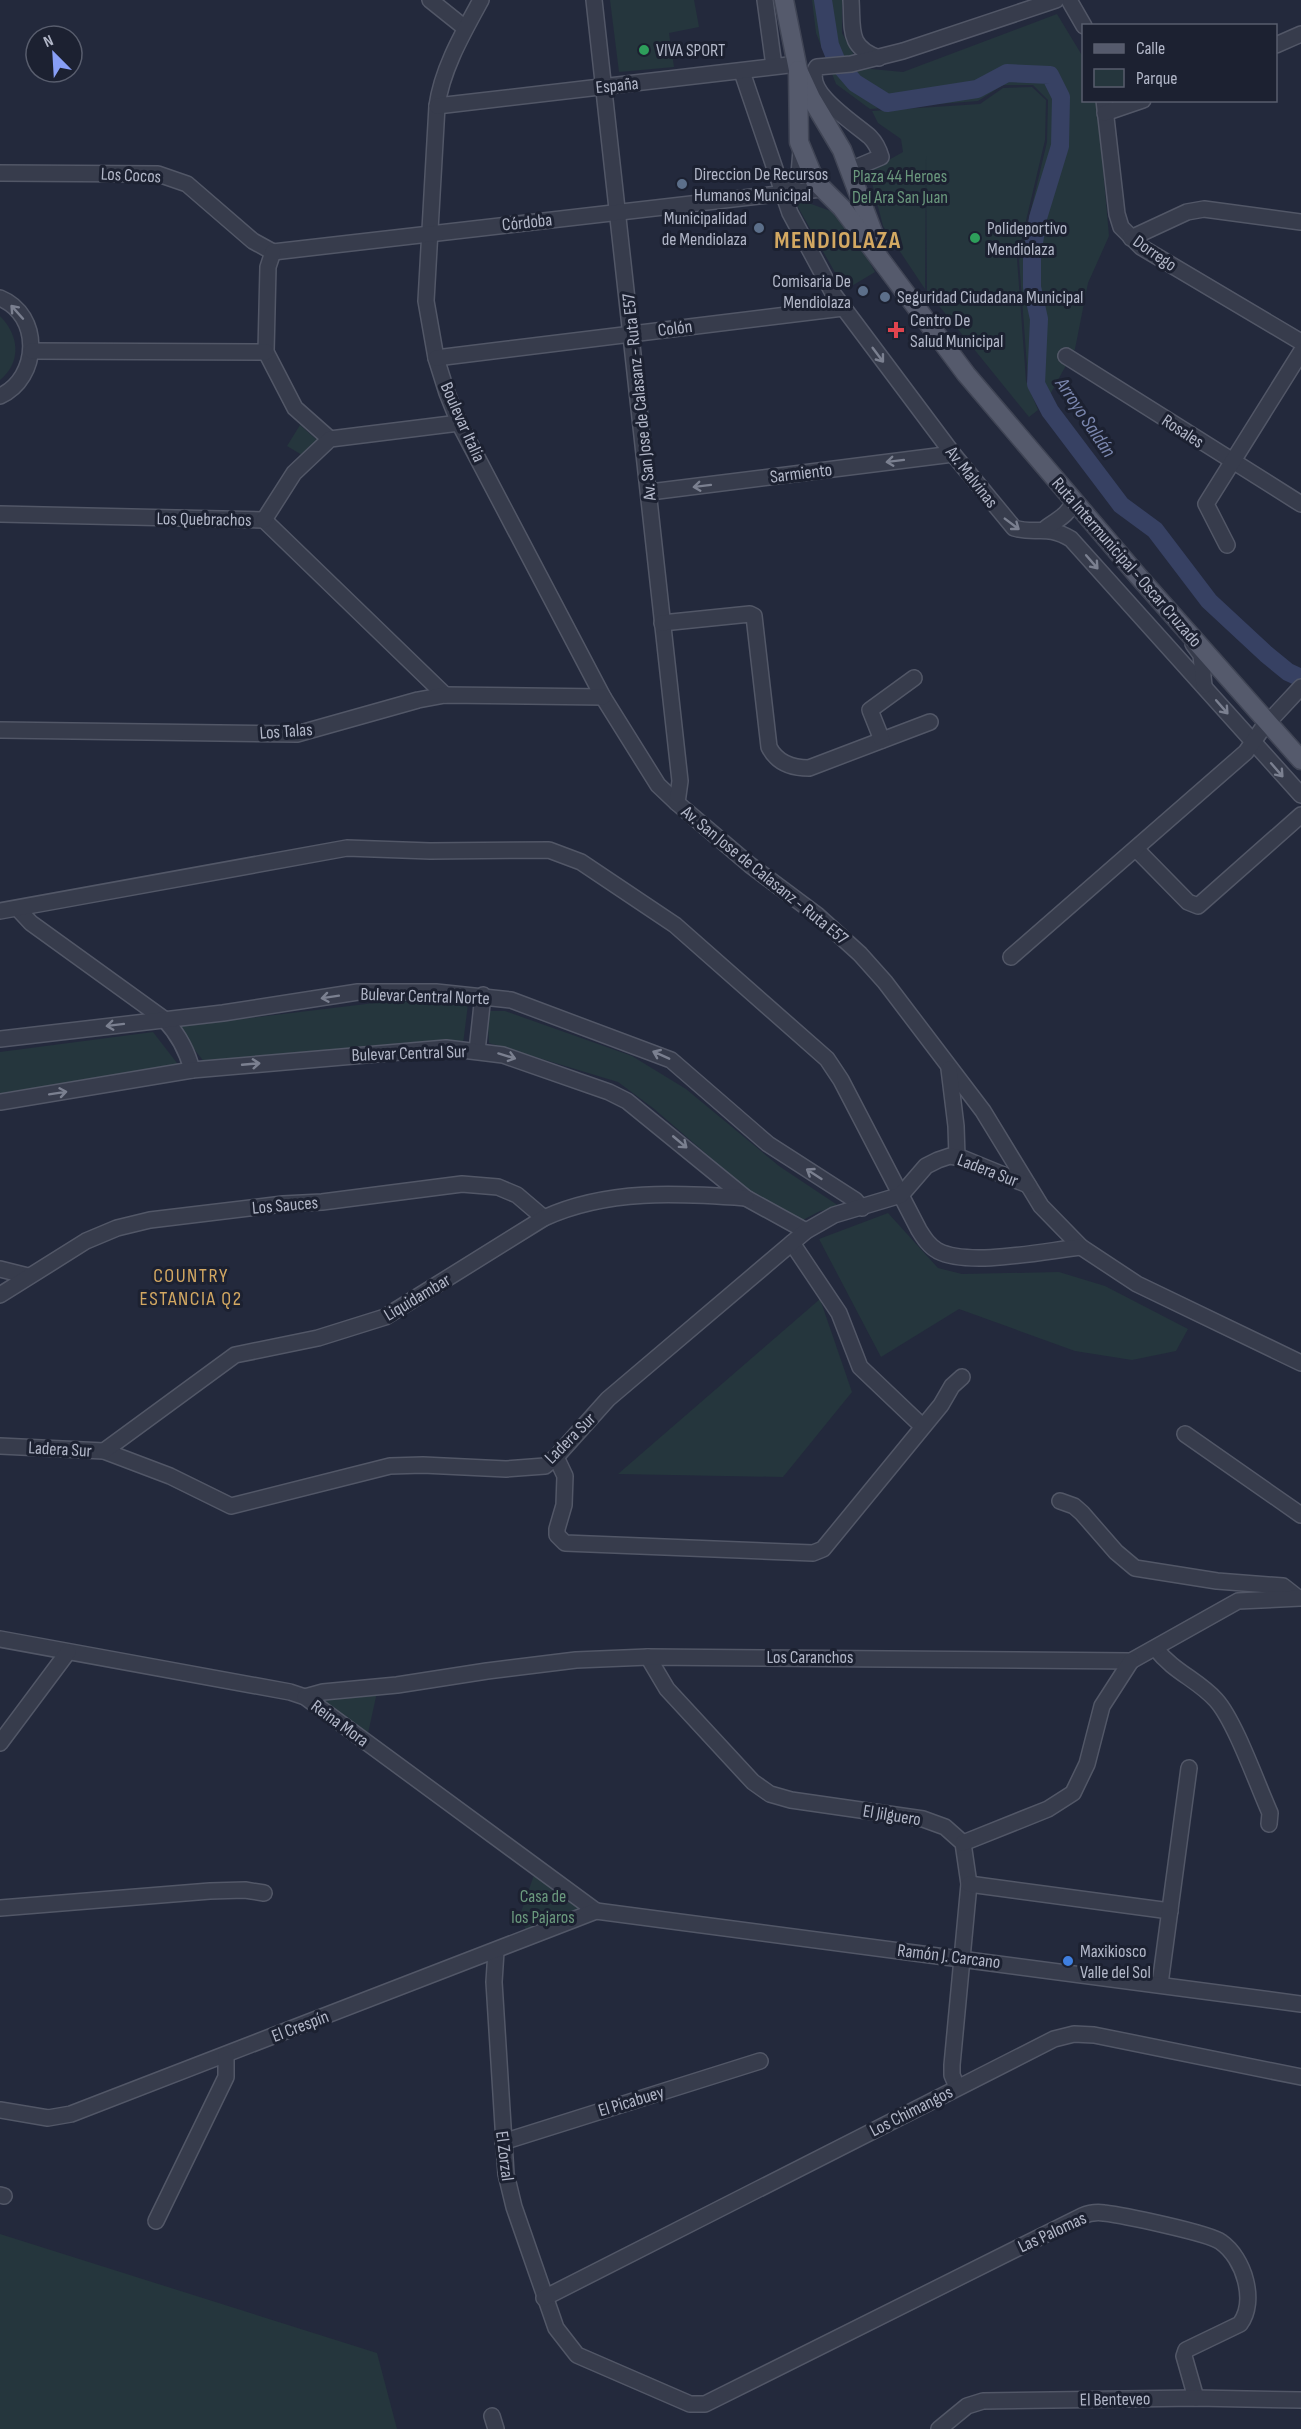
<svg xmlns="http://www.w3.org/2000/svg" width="1301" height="2429" font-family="'Sofia Sans Condensed',sans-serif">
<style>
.green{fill:#25363d}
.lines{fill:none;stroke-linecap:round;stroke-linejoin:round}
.river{stroke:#374163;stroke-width:18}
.minor-casing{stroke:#525767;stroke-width:18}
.major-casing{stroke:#404555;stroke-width:21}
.minor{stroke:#373c4c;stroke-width:15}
.major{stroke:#555a6c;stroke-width:18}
.oneway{stroke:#7b8090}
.leisure-dot{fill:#2e9e5b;stroke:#1c2131;stroke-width:2}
.service-dot{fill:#5c6f8a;stroke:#1c2131;stroke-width:2}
.health-dot{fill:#e0444e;stroke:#1c2131;stroke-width:2}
.shop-dot{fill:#3f7fe0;stroke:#1c2131;stroke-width:2}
.labels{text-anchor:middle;stroke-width:6;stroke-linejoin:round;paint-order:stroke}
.poi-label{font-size:18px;fill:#b2b7c8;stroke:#1c2131;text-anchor:start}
.street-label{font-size:18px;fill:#b2b7c8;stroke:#1c2131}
.park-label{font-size:18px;fill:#6a987d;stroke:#1c2131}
.water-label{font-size:20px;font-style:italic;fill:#7b87af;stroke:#1c2131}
.neighbourhood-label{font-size:20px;letter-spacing:1.5px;fill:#d3a862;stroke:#1c2131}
.district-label{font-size:24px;font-weight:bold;letter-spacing:1.5px;fill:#d3a862;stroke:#1c2131}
</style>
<rect width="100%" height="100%" fill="#23293c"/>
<g class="green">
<polygon points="610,0 694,0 699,27 669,33 674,67 619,72"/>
<polygon points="812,0 842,0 842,33 861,68 903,72 1057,14 1083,57 1084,100 1097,101 1109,236 1088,283 1075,349 1041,411 1028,379 1019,260 1047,142 1048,100 1033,85 1003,85 978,101 870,109 836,84 816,33"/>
<polygon points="1032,87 1046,100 1045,140 1017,259 1026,381 1038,410 1029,417 927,291 926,155 925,289 883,226 869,171 903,152 901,139 878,123 872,111 980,104 1003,88"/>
<polygon points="800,200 839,214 855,235 875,272 845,290 795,202"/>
<path d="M0,316C19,335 22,362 0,380Z"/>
<polygon points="300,425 317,440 302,455 287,446"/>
<polygon points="391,1001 468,1004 463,1044 405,1044 206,1064 176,1027"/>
<polygon points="487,1011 505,1011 632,1056 686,1089 779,1166 842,1208 820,1211 803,1220 754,1195 653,1108 618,1082 489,1043"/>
<polygon points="153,1032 180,1067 0,1096 0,1052"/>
<polygon points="888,1213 938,1268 962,1274 1059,1272 1105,1286 1188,1329 1176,1351 1132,1360 1075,1351 959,1309 881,1357 819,1239"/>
<polygon points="820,1299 852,1392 783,1477 618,1474"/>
<polygon points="377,1692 367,1738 325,1704 328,1697"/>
<polygon points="534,1875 584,1911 527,1933 520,1915"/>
<polygon points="0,2234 377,2353 397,2429 0,2429"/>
</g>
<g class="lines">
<polyline class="river" points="823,0 830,45 837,62 855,83 887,103 977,89 1007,73 1050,75 1061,97 1060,146 1038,218 1032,255 1032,287 1039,319 1036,384 1050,411 1121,505 1155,530 1209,601 1266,654 1288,672 1301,678"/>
<g class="minor-casing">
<g id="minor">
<polyline points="430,0 465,28"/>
<path d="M481,0C463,33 442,69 437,106L426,301L436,358L447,393L459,423L603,697L658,785L677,803"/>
<polyline points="594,0 680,781 677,803 750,865 817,915 860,954 885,982 983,1111 1041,1206 1081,1247 1137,1284 1301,1363"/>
<polyline points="765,0 774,66"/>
<path d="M851,0C853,29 847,47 879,58"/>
<polyline points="1069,0 1084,26"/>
<polyline points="1276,45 1301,34"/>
<path d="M742,72L790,213L834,295L953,454L1014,528C1037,535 1046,524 1071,539L1301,795"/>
<polyline points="1104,100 1117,214 1121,227 1141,247 1301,342"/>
<polyline points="437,106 797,64"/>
<polyline points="1105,113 1143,100"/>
<path d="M850,170L881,157C879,150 876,143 870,137C856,124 801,91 817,67L851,64L903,51L1056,0"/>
<polyline points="0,173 158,174 187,184 253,241 273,252"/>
<polyline points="783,191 799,174 801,150"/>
<polyline points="1131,238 1187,212 1204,209 1301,222"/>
<polyline points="273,252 821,189"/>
<polyline points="273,252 268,267 266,352 295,408 330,439"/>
<path d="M0,298C42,315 40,378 0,396"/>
<polyline points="32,351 266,352"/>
<polyline points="1066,356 1301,504"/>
<polyline points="436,358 843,308"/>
<polyline points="650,492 953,454"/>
<polyline points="0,514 264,520"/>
<polyline points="264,520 445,695"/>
<polyline points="264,520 294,473 330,439 459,423"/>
<path d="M1046,528C1057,520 1070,514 1074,500"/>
<polyline points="1227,545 1206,504 1301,352"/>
<path d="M662,623L750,614L754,616L769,747C777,763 792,768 809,768L930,722"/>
<polyline points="1193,644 1201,655 1204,686"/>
<polyline points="0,730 297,734 418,700 445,695 603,697"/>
<polyline points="882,740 870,710 914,678"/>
<polyline points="1136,849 1188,902 1198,906 1301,815"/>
<path d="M18,909L31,923L164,1019C178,1034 187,1050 192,1070"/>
<path d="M0,911L347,848L430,851L549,850L581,862L675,925L827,1059L841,1080L919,1230C924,1238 929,1246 938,1251C969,1267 1044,1251 1081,1247"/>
<polyline points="1011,957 1246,752 1262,729 1301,687"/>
<polyline points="0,1039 223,1013 358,992 436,992 511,1000 671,1060 768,1144 855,1200 862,1208"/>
<polyline points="477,1051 483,995"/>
<polyline points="949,1069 956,1126 957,1157"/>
<polyline points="0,1102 192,1070 446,1048 503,1055 609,1092 627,1101 746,1198 806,1231"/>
<polyline points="792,1243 839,1313 860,1367 922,1426"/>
<polyline points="0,1269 28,1276"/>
<polyline points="0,1295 86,1241 117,1228 150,1220 283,1204 322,1202 462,1184 498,1187 517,1195 544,1218"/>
<polyline points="1185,1434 1301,1515"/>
<polyline points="0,1446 104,1451 170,1476 231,1506 390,1466 423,1465 506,1469 545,1466 556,1457 608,1399 806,1231 834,1215 901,1195 926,1166 938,1160 950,1156 962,1158 1028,1185"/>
<path d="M104,1451L235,1355L318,1338L385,1317L544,1218C607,1189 678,1193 746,1198"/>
<polyline points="556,1457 565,1476 564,1505 557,1529 557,1535 565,1543 813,1553 823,1549 941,1405 952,1386 962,1377"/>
<polyline points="1060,1501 1074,1506 1082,1513 1116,1552 1135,1568 1217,1581 1283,1586 1297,1597"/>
<polyline points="0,1639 290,1692 305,1697 596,1911"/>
<path d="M1156,1649C1174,1672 1198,1680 1216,1700C1235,1721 1257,1784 1270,1813L1269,1824"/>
<polyline points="648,1657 667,1689 753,1782 770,1794 791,1800 923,1819 945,1827 963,1843 969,1884 952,2065 952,2075 957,2087"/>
<polyline points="305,1697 323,1692 397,1685 487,1671 576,1660 648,1657 1131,1661 1238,1601 1301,1598"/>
<polyline points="0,1743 68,1652"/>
<polyline points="963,1843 1048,1809 1073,1793 1087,1764 1102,1706 1131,1661"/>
<polyline points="969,1884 1170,1911"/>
<polyline points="0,1908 210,1891 245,1890 264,1893"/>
<path d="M496,1951L494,1982L506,2174L514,2207L556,2328L577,2355L690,2404H705L1082,2216C1089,2213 1097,2212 1104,2213C1122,2215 1209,2233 1221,2242C1244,2258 1257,2301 1240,2324L1186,2350L1184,2356L1196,2398"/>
<polyline points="1160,1984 1189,1768"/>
<polyline points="0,2110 48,2118 71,2114 596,1911 1301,2004"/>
<polyline points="503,2142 760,2061"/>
<polyline points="0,2195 4,2196"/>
<polyline points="156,2221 226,2077 226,2055"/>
<polyline points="544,2298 1054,2039 1074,2034 1094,2035 1301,2077"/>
<polyline points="492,2416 496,2429"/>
<polyline points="939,2429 967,2406 983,2401 1196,2398 1301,2400"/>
</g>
</g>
<g class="major-casing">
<g id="major">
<polyline points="784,0 798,70 811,98 842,150 877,243"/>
<polyline points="798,70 799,142 815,181 842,208 966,374 1138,576 1301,760"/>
</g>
</g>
<use href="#minor" class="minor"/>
<use href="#major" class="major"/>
</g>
<defs><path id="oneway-shaft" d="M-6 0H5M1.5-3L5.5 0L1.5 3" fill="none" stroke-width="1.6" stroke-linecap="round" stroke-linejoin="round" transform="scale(1.5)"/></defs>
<g class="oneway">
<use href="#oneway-shaft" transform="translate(17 312) rotate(-132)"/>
<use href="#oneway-shaft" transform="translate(878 355) rotate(53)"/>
<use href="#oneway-shaft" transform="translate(895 461) rotate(173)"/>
<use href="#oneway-shaft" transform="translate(702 486) rotate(173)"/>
<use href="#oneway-shaft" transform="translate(1012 524) rotate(37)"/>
<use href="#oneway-shaft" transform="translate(1092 562) rotate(49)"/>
<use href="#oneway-shaft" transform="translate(1222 707) rotate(49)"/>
<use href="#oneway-shaft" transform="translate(1277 770) rotate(49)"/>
<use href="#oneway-shaft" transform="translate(330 997) rotate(171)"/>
<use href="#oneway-shaft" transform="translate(115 1025) rotate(173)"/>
<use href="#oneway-shaft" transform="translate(661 1055) rotate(-156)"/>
<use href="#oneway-shaft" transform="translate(507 1056) rotate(17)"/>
<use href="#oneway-shaft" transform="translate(251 1064) rotate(-5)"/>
<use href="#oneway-shaft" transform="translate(58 1093) rotate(-9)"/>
<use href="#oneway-shaft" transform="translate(680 1142) rotate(40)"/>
<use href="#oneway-shaft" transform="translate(814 1174) rotate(-147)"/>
</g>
<g class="leisure-dot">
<circle cx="644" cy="50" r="6"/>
<circle cx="975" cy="238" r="6"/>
</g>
<g class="service-dot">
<circle cx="682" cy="184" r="6"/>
<circle cx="759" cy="228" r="6"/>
<circle cx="863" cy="291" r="6"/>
<circle cx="885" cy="297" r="6"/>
</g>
<path class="health-dot" d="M893 321h6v6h6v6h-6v6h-6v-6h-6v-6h6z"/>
<circle class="shop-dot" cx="1068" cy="1961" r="6"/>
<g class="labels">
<g class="poi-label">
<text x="656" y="56">VIVA SPORT</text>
<text x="694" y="180">Direccion De Recursos<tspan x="694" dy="21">Humanos Municipal</tspan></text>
<text x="747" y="224" text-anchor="end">Municipalidad<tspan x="747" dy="21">de Mendiolaza</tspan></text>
<text x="987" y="234">Polideportivo<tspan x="987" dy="21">Mendiolaza</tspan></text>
<text x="851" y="287" text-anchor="end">Comisaria De<tspan x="851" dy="21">Mendiolaza</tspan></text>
<text x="897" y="303">Seguridad Ciudadana Municipal</text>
<text x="910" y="326">Centro De<tspan x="910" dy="21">Salud Municipal</tspan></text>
<text x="1080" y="1957">Maxikiosco<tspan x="1080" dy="21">Valle del Sol</tspan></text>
</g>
<g class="street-label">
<text transform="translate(617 85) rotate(-6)" y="6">España</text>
<text transform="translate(131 175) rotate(3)" y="6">Los Cocos</text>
<text transform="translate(527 222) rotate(-6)" y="6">Córdoba</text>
<text transform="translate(1155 253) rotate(35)" y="6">Dorrego</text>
<text transform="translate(675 328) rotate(-7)" y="6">Colón</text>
<text transform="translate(639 397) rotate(-96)" y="6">Av. San Jose de Calasanz - Ruta E57</text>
<text transform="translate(463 422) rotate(66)" y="6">Boulevar Italia</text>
<text transform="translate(1183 431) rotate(33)" y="6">Rosales</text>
<text transform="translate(801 473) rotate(-7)" y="6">Sarmiento</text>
<text transform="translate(972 477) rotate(52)" y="6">Av. Malvinas</text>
<text transform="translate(204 519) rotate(1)" y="6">Los Quebrachos</text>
<text transform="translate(1127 562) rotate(49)" y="6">Ruta Intermunicipal - Oscar Cruzado</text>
<text transform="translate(286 731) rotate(-4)" y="6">Los Talas</text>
<text transform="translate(765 875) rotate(39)" y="6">Av. San Jose de Calasanz - Ruta E57</text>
<text transform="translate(425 996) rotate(2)" y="6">Bulevar Central Norte</text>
<text transform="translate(409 1053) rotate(-2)" y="6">Bulevar Central Sur</text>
<text transform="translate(988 1170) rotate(21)" y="6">Ladera Sur</text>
<text transform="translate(285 1205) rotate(-5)" y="6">Los Sauces</text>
<text transform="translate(417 1297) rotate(-31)" y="6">Liquidambar</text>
<text transform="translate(570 1438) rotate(-45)" y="6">Ladera Sur</text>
<text transform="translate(60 1449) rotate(3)" y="6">Ladera Sur</text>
<text x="810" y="1663">Los Caranchos</text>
<text transform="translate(340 1723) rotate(36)" y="6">Reina Mora</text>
<text transform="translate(892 1815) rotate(9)" y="6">El Jilguero</text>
<text transform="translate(949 1956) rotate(7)" y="6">Ramón J. Carcano</text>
<text transform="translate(300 2026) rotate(-21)" y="6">El Crespín</text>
<text transform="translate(631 2101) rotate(-17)" y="6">El Picabuey</text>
<text transform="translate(911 2111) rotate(-27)" y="6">Los Chimangos</text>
<text transform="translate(505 2156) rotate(83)" y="6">El Zorzal</text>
<text transform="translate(1052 2232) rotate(-25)" y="6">Las Palomas</text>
<text transform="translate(1115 2399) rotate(-1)" y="6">El Benteveo</text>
</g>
<g class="park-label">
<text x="900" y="182">Plaza 44 Heroes<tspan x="900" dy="21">Del Ara San Juan</tspan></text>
<text x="543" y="1902">Casa de<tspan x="543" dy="21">los Pajaros</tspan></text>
</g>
<g class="water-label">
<text transform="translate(1086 417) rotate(56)" y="7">Arroyo Saldán</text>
</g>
<g class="neighbourhood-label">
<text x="191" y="1282">COUNTRY<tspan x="191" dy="23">ESTANCIA Q2</tspan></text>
</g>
<g class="district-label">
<text x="838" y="248">MENDIOLAZA</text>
</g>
</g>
<rect x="1082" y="24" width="195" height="78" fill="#1c2131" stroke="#585d6d" stroke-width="1.5"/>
<rect x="1094" y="44" width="30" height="9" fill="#555a6c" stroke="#585d6d" stroke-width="1.5"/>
<text x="1136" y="54" font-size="18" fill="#b2b7c8">Calle</text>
<rect x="1094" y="69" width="30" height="18" fill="#25363d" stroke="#585d6d" stroke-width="1.5"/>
<text x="1136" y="84" font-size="18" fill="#b2b7c8">Parque</text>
<g transform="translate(54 54) rotate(336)"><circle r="28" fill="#1c2131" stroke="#585d6d" stroke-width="1.5"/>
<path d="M0-4.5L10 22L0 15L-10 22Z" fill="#889ff7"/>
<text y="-9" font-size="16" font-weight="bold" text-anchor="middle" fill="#b2b7c8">N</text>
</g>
</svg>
